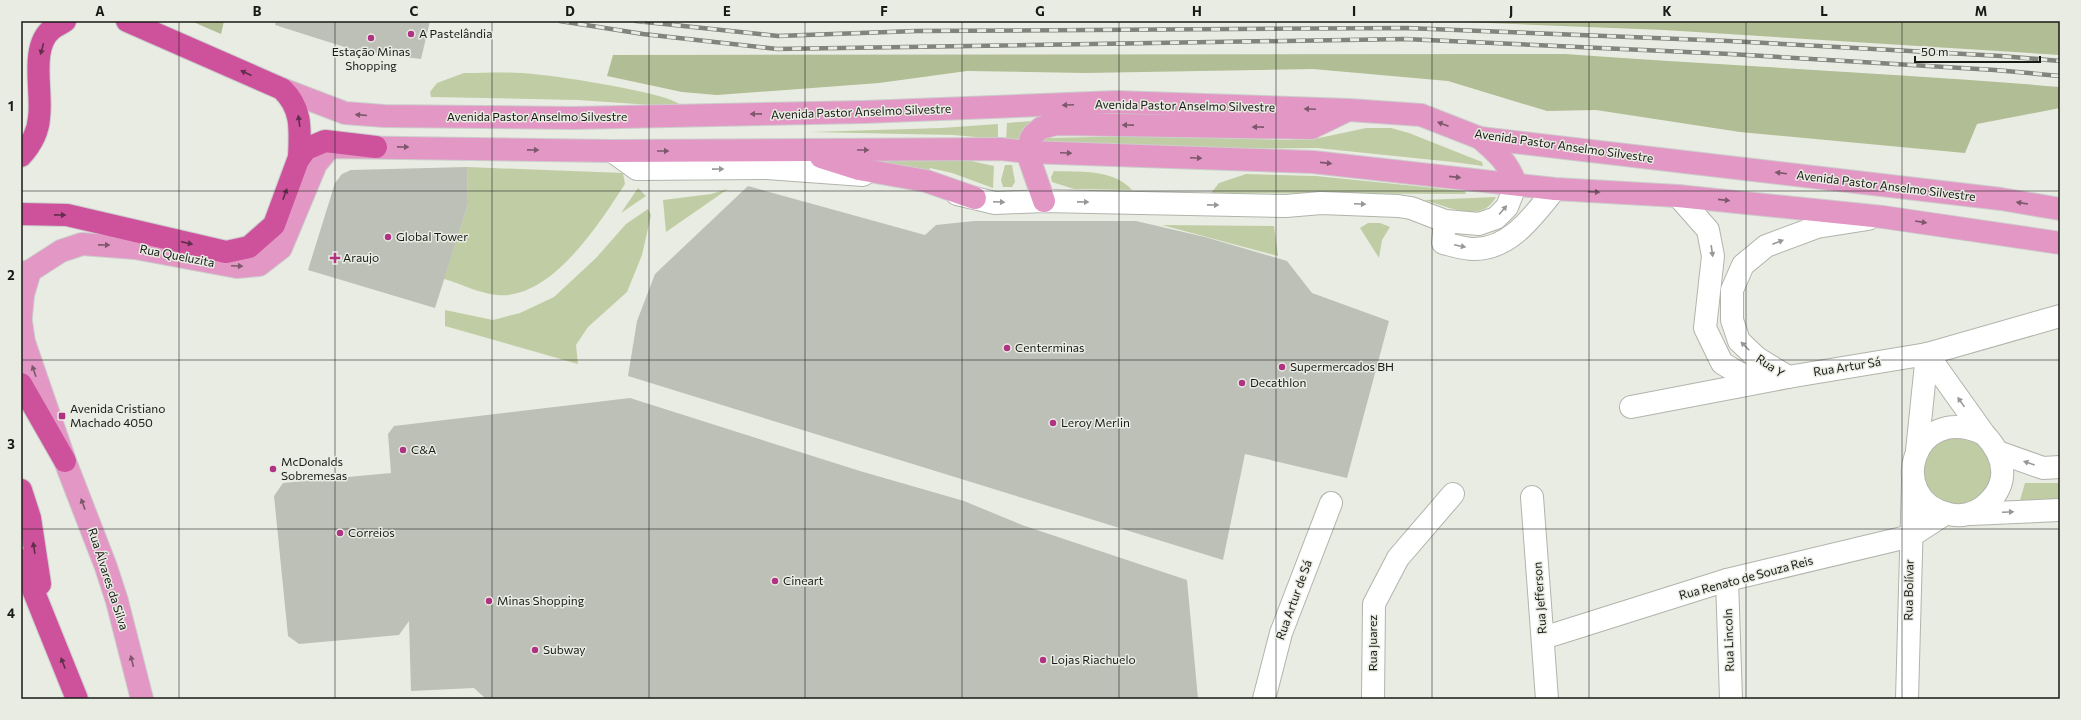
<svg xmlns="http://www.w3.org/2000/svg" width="2081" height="720" font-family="Commissioner,sans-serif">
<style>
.green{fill:#c0cda4}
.forest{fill:#b1bd94}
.building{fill:#bdc0b7}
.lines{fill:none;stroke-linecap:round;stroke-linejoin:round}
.minor-casing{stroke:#b1b4ab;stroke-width:24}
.major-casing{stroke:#ccc;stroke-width:24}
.highway-casing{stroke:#ccc;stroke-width:24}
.minor{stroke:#fff;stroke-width:22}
.major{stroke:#e297c4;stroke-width:22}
.highway{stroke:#ce519c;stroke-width:22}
.rail-casing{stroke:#81837c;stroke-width:4.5}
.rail{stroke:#e9ece2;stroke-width:3;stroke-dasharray:9;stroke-linecap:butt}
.oneway{fill:#612f4b}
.oneway2{fill:#7d586c}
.oneway3{fill:#979896}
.grid{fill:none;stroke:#181915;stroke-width:1;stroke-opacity:0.55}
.poi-dot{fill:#b03282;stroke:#e9ece2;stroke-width:1.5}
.labels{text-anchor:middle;stroke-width:3;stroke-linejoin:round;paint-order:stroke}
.poi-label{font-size:12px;fill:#181915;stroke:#e9ece2;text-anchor:start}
.street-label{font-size:12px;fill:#181915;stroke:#e9ece2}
.neatline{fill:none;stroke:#181915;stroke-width:1.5}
.grid-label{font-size:13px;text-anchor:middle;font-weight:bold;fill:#181915}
</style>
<rect width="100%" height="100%" fill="#e9ece2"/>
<g class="green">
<path d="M464,73C484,73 503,72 522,73C546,74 666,92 679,104L666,106L578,100L431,97L430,92L437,83Z"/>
<polygon points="1032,121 1018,141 1006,140 1007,123"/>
<polygon points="998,124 998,139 953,135 810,132 941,128"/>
<polygon points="1366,128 1391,128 1409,133 1482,162 1483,166 1453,162 1317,148 1215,149 1042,143 1043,139 1047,138 1141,136 1288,140 1319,138"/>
<polygon points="862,161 971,161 994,166 993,188 952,173 930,168 928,174"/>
<polygon points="1005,165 1012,165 1015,182 1012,187 1003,187 1001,180"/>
<path d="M467,167L623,173L625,184C599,224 551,300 497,295C478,293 462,284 444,279L468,204Z"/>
<path d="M1054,171C1079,172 1114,169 1132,190L1074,189L1052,182L1051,177Z"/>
<polygon points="1246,174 1316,176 1465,191 1466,194 1211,193 1219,183"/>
<polygon points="638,188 646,196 621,213"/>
<polygon points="728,189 666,232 663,200 711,194"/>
<path d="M1496,197C1481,225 1447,206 1424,200Z"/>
<polygon points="648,209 651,215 642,255 627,292 588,327 576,345 578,364 445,326 445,310 493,320 520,313 554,297 596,258 626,224"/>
<polygon points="1368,223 1380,223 1390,227 1382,240 1379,258 1360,228"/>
<polygon points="1162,225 1274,226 1278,256"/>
<polygon points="1945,434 1989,447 1996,482 1967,510 1929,499 1919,461"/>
<polygon points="2025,483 2060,483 2060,505 2018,507"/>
</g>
<g class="forest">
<polygon points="191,21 224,21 221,34"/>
<polygon points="1437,21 2060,21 2060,55 1664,30"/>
<path d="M1565,54C1730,66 1895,73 2060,87V108L1977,124L1965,153L1740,132L1596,110L1547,111L1448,81L1313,69L1085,73L967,71L879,83L717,95L682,92L607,76L613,55Z"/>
</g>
<g class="building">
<polygon points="276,21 430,21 421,59 357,51 275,25"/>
<polygon points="467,167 468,204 435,308 308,270 335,183 342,174 351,170"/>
<polygon points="748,186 925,235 936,225 974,221 1136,221 1205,237 1287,261 1312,293 1389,321 1347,478 1245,454 1223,560 628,376 637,321 655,274"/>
<polygon points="630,398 860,471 964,501 1022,525 1187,580 1198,699 486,699 474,688 411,691 409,621 399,635 299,644 288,636 274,496 283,483 391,473 388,434 394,426"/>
</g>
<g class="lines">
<g class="minor-casing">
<g id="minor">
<polyline points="612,151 637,169 767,168 863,175"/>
<polyline points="957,194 995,203 1044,201 1286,206 1321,203 1398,206 1411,208 1445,221 1479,224 1496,218 1507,207 1516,184"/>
<polyline points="1678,196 1708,230 1713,256 1705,328 1722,363 1740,374 1765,376"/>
<path d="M1445,221L1443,243C1452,245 1464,249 1473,249C1510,250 1534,215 1555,189"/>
<path d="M1927,354L1984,434C2006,457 2011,485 1983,507C1974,514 1960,517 1949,514C1885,501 1912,400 1984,434"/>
<polyline points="1788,377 1757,358 1739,341 1732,320 1732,290 1743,265 1766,246 1817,227 1868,219"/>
<polyline points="1631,407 1788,377 1927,354 2060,316"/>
<polyline points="1917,451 1927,354"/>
<polyline points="1998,452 2043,468 2060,467"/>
<polyline points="1532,497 1547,699"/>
<polyline points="1971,514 2060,510"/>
<polyline points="1727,580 1731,699"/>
<polyline points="1543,638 1727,580 1911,536 1945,514"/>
<polyline points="1264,699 1281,633 1331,503"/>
<polyline points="1373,699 1374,604 1398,558 1453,494"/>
<polyline points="1907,699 1913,481"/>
</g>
</g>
<g class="major-casing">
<g id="major">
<polyline points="282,89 345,113 384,116 573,118 864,112 1116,102 1349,110 1421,115 1480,138 2001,199 2060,209"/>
<path d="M1480,138C1498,154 1507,161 1516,184"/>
<polyline points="821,157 859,169 926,181 975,198"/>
<polyline points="1044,201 1027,152 1031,138 1034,134 1041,128 1056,124 1311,128 1344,112"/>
<polyline points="21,273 30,271 61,251 82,244 135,248 237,267 259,265 281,248 316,164 330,147 612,151 1001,149 1027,152 1313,162 1555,189 1678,196 1883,217 2060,243"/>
<polyline points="21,316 23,295 30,271"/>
<polyline points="21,322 24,342 65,461 106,567 117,601 142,699"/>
</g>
</g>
<g class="highway-casing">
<g id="highway">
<path d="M127,21L282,89C303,109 300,131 299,158"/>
<path d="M21,156C30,146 38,133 39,118C43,93 29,47 52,29C56,26 61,24 65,21"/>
<polyline points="21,214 67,215 226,252 249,247 274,225 298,160 306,149 325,141 376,147"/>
<polyline points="21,384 65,461"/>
<polyline points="21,490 30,518 40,584"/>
<polyline points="21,560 77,699"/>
</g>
</g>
<use href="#minor" class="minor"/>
<use href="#major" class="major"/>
<use href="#highway" class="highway"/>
<g class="rail-casing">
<g id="rail">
<polyline points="560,21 643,34 777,49 1405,39 1730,54 1995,70 2060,76"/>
<polyline points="636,21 778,36 916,31 1406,28 1729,41 2001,56 2060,61"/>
</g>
</g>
<use href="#rail" class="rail"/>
</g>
<defs><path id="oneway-solid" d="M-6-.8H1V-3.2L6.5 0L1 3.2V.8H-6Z"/></defs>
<g class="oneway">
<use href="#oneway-solid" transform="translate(42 49) rotate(105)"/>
<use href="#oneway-solid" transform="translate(246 73) rotate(-156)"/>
<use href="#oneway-solid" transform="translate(299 121) rotate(-98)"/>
<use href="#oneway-solid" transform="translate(285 194) rotate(-70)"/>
<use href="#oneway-solid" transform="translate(60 215) rotate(1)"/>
<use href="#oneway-solid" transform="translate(187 243) rotate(13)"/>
<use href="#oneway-solid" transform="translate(34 548) rotate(-99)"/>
<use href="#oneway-solid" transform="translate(63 663) rotate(-111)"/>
</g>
<g class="oneway2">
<use href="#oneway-solid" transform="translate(1068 105) rotate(177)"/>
<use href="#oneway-solid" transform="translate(1310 109) rotate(-178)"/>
<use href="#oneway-solid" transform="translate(756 114) rotate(179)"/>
<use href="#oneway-solid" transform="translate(361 115) rotate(-175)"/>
<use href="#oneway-solid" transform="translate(1443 124) rotate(-159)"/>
<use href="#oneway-solid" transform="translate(1128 125) rotate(-179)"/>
<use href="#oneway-solid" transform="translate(1258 127) rotate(-179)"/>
<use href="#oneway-solid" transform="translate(403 147) rotate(1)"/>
<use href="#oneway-solid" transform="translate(533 150) rotate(1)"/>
<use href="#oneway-solid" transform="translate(863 150)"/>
<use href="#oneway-solid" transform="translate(663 151)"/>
<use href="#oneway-solid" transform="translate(1066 153) rotate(2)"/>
<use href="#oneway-solid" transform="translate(1196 158) rotate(2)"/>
<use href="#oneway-solid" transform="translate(1326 163) rotate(6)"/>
<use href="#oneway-solid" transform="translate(1781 173) rotate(-173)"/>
<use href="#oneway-solid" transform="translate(1455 177) rotate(6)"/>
<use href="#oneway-solid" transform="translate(1594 192) rotate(3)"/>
<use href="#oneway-solid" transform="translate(1724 200) rotate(6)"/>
<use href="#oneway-solid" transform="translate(2022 203) rotate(-171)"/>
<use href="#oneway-solid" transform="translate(1921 222) rotate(9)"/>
<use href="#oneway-solid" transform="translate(104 245) rotate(1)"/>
<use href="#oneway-solid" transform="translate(237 266) rotate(3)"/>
<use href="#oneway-solid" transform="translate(34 371) rotate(-109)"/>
<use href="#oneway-solid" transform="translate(83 504) rotate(-110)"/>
<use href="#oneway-solid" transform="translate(132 661) rotate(-104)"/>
</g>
<g class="oneway3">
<use href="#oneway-solid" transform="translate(718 169) rotate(-1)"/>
<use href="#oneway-solid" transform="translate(999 202) rotate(2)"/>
<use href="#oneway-solid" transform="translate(1083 202) rotate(1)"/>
<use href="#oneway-solid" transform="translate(1360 204) rotate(2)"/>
<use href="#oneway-solid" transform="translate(1213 205) rotate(1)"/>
<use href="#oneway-solid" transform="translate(1503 210) rotate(-50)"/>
<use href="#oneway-solid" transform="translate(1778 242) rotate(-21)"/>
<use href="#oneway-solid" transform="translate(1460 246) rotate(12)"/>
<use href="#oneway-solid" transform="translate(1712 251) rotate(82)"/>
<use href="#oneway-solid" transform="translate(1745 346) rotate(-135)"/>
<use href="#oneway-solid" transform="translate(1961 402) rotate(-125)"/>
<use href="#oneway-solid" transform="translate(2029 463) rotate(-161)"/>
<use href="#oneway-solid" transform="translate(2008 512) rotate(-2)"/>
</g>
<path class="grid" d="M179,21V699M335,21V699M492,21V699M649,21V699M805,21V699M962,21V699M1119,21V699M1276,21V699M1432,21V699M1589,21V699M1746,21V699M1902,21V699M21,191H2060M21,360H2060M21,529H2060"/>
<g class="poi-dot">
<circle cx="411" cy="34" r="4"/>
<circle cx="371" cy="38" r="4"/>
<circle cx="388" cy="237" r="4"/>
<path d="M333 252h4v4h4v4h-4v4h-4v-4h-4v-4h4z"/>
<circle cx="1007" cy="348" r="4"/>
<circle cx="1282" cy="367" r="4"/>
<circle cx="1242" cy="383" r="4"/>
<rect x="58" y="412" width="8" height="8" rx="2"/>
<circle cx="1053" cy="423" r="4"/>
<circle cx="403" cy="450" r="4"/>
<circle cx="273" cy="469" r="4"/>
<circle cx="340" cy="533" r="4"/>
<circle cx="775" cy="581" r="4"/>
<circle cx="489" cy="601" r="4"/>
<circle cx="535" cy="650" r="4"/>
<circle cx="1043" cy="660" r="4"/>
</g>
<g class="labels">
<g class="poi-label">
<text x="419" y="38">A Pastelândia</text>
<text x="371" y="56" text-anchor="middle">Estação Minas<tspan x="371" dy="14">Shopping</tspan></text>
<text x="396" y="241">Global Tower</text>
<text x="343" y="262">Araujo</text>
<text x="1015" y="352">Centerminas</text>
<text x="1290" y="371">Supermercados BH</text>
<text x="1250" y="387">Decathlon</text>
<text x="70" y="413">Avenida Cristiano<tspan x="70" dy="14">Machado 4050</tspan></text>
<text x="1061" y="427">Leroy Merlin</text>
<text x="411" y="454">C&amp;A</text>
<text x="281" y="466">McDonalds<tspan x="281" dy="14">Sobremesas</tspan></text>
<text x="348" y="537">Correios</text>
<text x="783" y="585">Cineart</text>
<text x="497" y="605">Minas Shopping</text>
<text x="543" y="654">Subway</text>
<text x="1051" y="664">Lojas Riachuelo</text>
</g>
<g class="street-label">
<text transform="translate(1185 106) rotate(1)" y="4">Avenida Pastor Anselmo Silvestre</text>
<text transform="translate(861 112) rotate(-2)" y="4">Avenida Pastor Anselmo Silvestre</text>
<text x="537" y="121">Avenida Pastor Anselmo Silvestre</text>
<text transform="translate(1564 146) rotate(8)" y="4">Avenida Pastor Anselmo Silvestre</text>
<text transform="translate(1886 186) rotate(7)" y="4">Avenida Pastor Anselmo Silvestre</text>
<text transform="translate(177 256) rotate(11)" y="4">Rua Queluzita</text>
<text transform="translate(1770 366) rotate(34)" y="4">Rua Y</text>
<text transform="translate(1847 367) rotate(-9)" y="4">Rua Artur Sá</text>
<text transform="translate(1746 578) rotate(-15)" y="4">Rua Renato de Souza Reis</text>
<text transform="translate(108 579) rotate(72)" y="4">Rua Álvares da Silva</text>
<text transform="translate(1909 590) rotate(-89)" y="4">Rua Bolívar</text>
<text transform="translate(1540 598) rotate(-94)" y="4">Rua Jefferson</text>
<text transform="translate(1294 600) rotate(-70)" y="4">Rua Artur de Sá</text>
<text transform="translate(1729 640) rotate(-92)" y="4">Rua Lincoln</text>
<text transform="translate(1373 643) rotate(-90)" y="4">Rua Juarez</text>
</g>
</g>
<rect width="2081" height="720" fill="none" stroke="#e9ece2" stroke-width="44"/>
<path d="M1915 56v6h125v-6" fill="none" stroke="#181915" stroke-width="2"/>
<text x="1921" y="56" font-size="12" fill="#181915" stroke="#e9ece2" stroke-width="3" paint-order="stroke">50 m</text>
<rect x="22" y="22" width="2037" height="676" class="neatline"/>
<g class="grid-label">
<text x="100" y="16">A</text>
<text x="257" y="16">B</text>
<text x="414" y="16">C</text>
<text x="570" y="16">D</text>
<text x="727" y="16">E</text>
<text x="884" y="16">F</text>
<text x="1040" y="16">G</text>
<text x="1197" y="16">H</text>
<text x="1354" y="16">I</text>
<text x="1511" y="16">J</text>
<text x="1667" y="16">K</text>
<text x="1824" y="16">L</text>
<text x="1981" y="16">M</text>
<text x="11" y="111">1</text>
<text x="11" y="280">2</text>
<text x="11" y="449">3</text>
<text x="11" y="618">4</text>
</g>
</svg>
